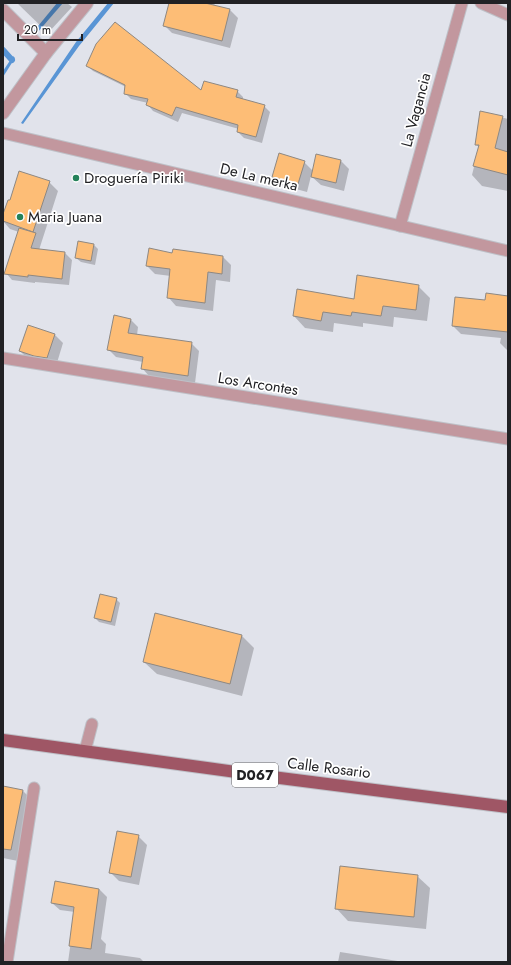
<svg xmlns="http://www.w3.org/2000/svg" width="511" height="965" font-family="Jost,sans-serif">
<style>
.water{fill:#5995d5}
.shadow{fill:#0003}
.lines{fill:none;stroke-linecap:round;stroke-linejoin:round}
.stream{stroke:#5995d5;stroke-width:6}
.building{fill:#fdbd76;stroke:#8e8882}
.service-casing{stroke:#bec0c7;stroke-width:13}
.minor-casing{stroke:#bec0c7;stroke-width:14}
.tertiary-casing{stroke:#bec0c7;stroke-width:14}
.primary-casing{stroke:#bec0c7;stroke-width:14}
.service{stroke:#c2979e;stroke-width:11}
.minor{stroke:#c2979e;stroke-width:12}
.tertiary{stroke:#c2979e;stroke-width:12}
.primary{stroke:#9f5665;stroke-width:12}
.poi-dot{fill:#25825a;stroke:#fff;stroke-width:1.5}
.labels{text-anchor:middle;stroke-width:3.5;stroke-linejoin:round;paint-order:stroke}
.shield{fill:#fff;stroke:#646466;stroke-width:1}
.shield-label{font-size:14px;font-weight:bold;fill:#212124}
.street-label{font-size:15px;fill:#212124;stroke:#fff}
.poi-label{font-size:15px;fill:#212124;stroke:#fff;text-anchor:start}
</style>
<rect width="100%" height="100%" fill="#e1e3eb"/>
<g class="water">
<polygon points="57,3 63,3 37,33 34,31"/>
<polygon points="108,3 114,3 79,46 23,124 21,123 76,42"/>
<polygon points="13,56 15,58 3,77 3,71"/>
</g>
<g class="shadow">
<polygon points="17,3 67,3 72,7 48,33"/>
<polygon points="170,3 213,3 217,7 230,10 238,18 230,48 172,33 164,25"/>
<polygon points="87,65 202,92 237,91 243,97 243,100 264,106 270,112 262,143 244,138 238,132 239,129 182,113 178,122 153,111 147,104 148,103 131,99 125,93 126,87 93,71"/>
<polygon points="481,112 508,119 508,191 482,186 472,175 479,147 476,145"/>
<polygon points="341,161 349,169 344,191 321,185 311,176 307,192 281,185 273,176 304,162 313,171"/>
<polygon points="49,182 58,191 39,250 65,253 72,260 69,285 35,282 35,283 12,280 6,273 19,232 10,229 3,221 3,217"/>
<polygon points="94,245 98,249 95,265 81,262 76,258"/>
<polygon points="174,250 223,257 231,265 230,282 216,280 213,311 176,306 168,297 171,276 155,274 147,266 173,254"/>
<polygon points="418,286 430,298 427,321 394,317 393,327 363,323 363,327 334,323 333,332 305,328 294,316 355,300"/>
<polygon points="508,297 508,351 500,343 501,338 461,334 453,326 486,301"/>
<polygon points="131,320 138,327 137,335 191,343 199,351 195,383 149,376 142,368 143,362 116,357 108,349"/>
<polygon points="54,334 63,343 56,366 29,360 20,351"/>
<polygon points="116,599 120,603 115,626 99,622 95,618"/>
<polygon points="156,614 242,636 254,648 242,696 157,674 144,662"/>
<polygon points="3,787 23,791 35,803 23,862 3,858"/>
<polygon points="138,836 147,845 139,885 119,881 110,872"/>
<polygon points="417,876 430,888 426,929 348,921 336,908"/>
<polygon points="56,882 99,889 107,897 101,939 106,944 105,953 140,958 144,962 68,962 75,912 60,910 52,903"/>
<polygon points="340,952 404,962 338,962"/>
</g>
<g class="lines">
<polyline class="stream" points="3,50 12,60"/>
</g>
<g class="building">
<polygon points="169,3 205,3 230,9 222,41 163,26"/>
<polygon points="115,22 201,90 204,81 238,90 236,97 265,105 256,137 237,132 238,125 176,107 172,116 146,105 148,99 124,94 125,85 86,66 96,44"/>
<polygon points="480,111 503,116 495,148 508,152 508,175 473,166 479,145 475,145"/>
<polygon points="279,153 305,161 298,184 272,177"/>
<polygon points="316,154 341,160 336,183 311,177"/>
<polygon points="19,171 50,181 33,232 3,221 3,214 8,200 10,200"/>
<polygon points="19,228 36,233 31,248 65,252 62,279 28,275 28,277 4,274"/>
<polygon points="78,241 94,244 91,261 75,258"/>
<polygon points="149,248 172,253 173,249 223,256 222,274 208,272 205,303 167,298 170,269 146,266"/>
<polygon points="357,275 419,285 416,310 383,306 381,316 352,312 351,316 323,312 321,321 293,316 297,289 354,299"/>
<polygon points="486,293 508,296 508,332 452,326 455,297 485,300"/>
<polygon points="114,315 131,319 128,333 192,342 188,376 141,369 143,357 107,350"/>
<polygon points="28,325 55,334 47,358 34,356 19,351"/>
<polygon points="100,594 117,598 111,622 94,618"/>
<polygon points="155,613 242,635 230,684 143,662"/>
<polygon points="3,786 23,790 11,850 3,849"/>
<polygon points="117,831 139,835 131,877 109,873"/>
<polygon points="340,866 418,875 414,917 335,909"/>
<polygon points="55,881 99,889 91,949 69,946 74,907 51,903"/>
</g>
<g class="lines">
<g class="service-casing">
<g id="service">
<polyline points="481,3 508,15"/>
<polyline points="3,133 508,251"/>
<polyline points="400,226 462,3"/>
<polyline points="3,358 508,439"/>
<polyline points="85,751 92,724"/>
<polyline points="7,962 34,788"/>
</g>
</g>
<g class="minor-casing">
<polyline id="minor" points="3,10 46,53"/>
</g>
<g class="tertiary-casing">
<polyline id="tertiary" points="3,113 46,53 87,3"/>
</g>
<g class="primary-casing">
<polyline id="primary" points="3,740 280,778 508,807"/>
</g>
<use href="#service" class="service"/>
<use href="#minor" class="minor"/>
<use href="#tertiary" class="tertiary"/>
<use href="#primary" class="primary"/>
</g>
<g class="poi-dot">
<circle cx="76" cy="178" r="4"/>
<circle cx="20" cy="217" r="4"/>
</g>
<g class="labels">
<rect class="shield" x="232" y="763" width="46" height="24" rx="3"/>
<g class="shield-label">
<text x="255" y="780">D067</text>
</g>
<g class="street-label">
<text transform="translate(416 110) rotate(-75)" y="5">La Vagancia</text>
<text transform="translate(259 177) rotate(13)" y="5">De La merka</text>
<text transform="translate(258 384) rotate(9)" y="5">Los Arcontes</text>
<text transform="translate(329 768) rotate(7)" y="5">Calle Rosario</text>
</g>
<g class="poi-label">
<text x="84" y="183">Droguería Piriki</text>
<text x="28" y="222">Maria Juana</text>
</g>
</g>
<rect width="511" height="965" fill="none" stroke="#212124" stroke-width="8"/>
<path d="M18 34v6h64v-6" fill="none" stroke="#212124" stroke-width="2"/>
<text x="24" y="34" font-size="12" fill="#212124" stroke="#ffffff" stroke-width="3" paint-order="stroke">20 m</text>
</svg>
